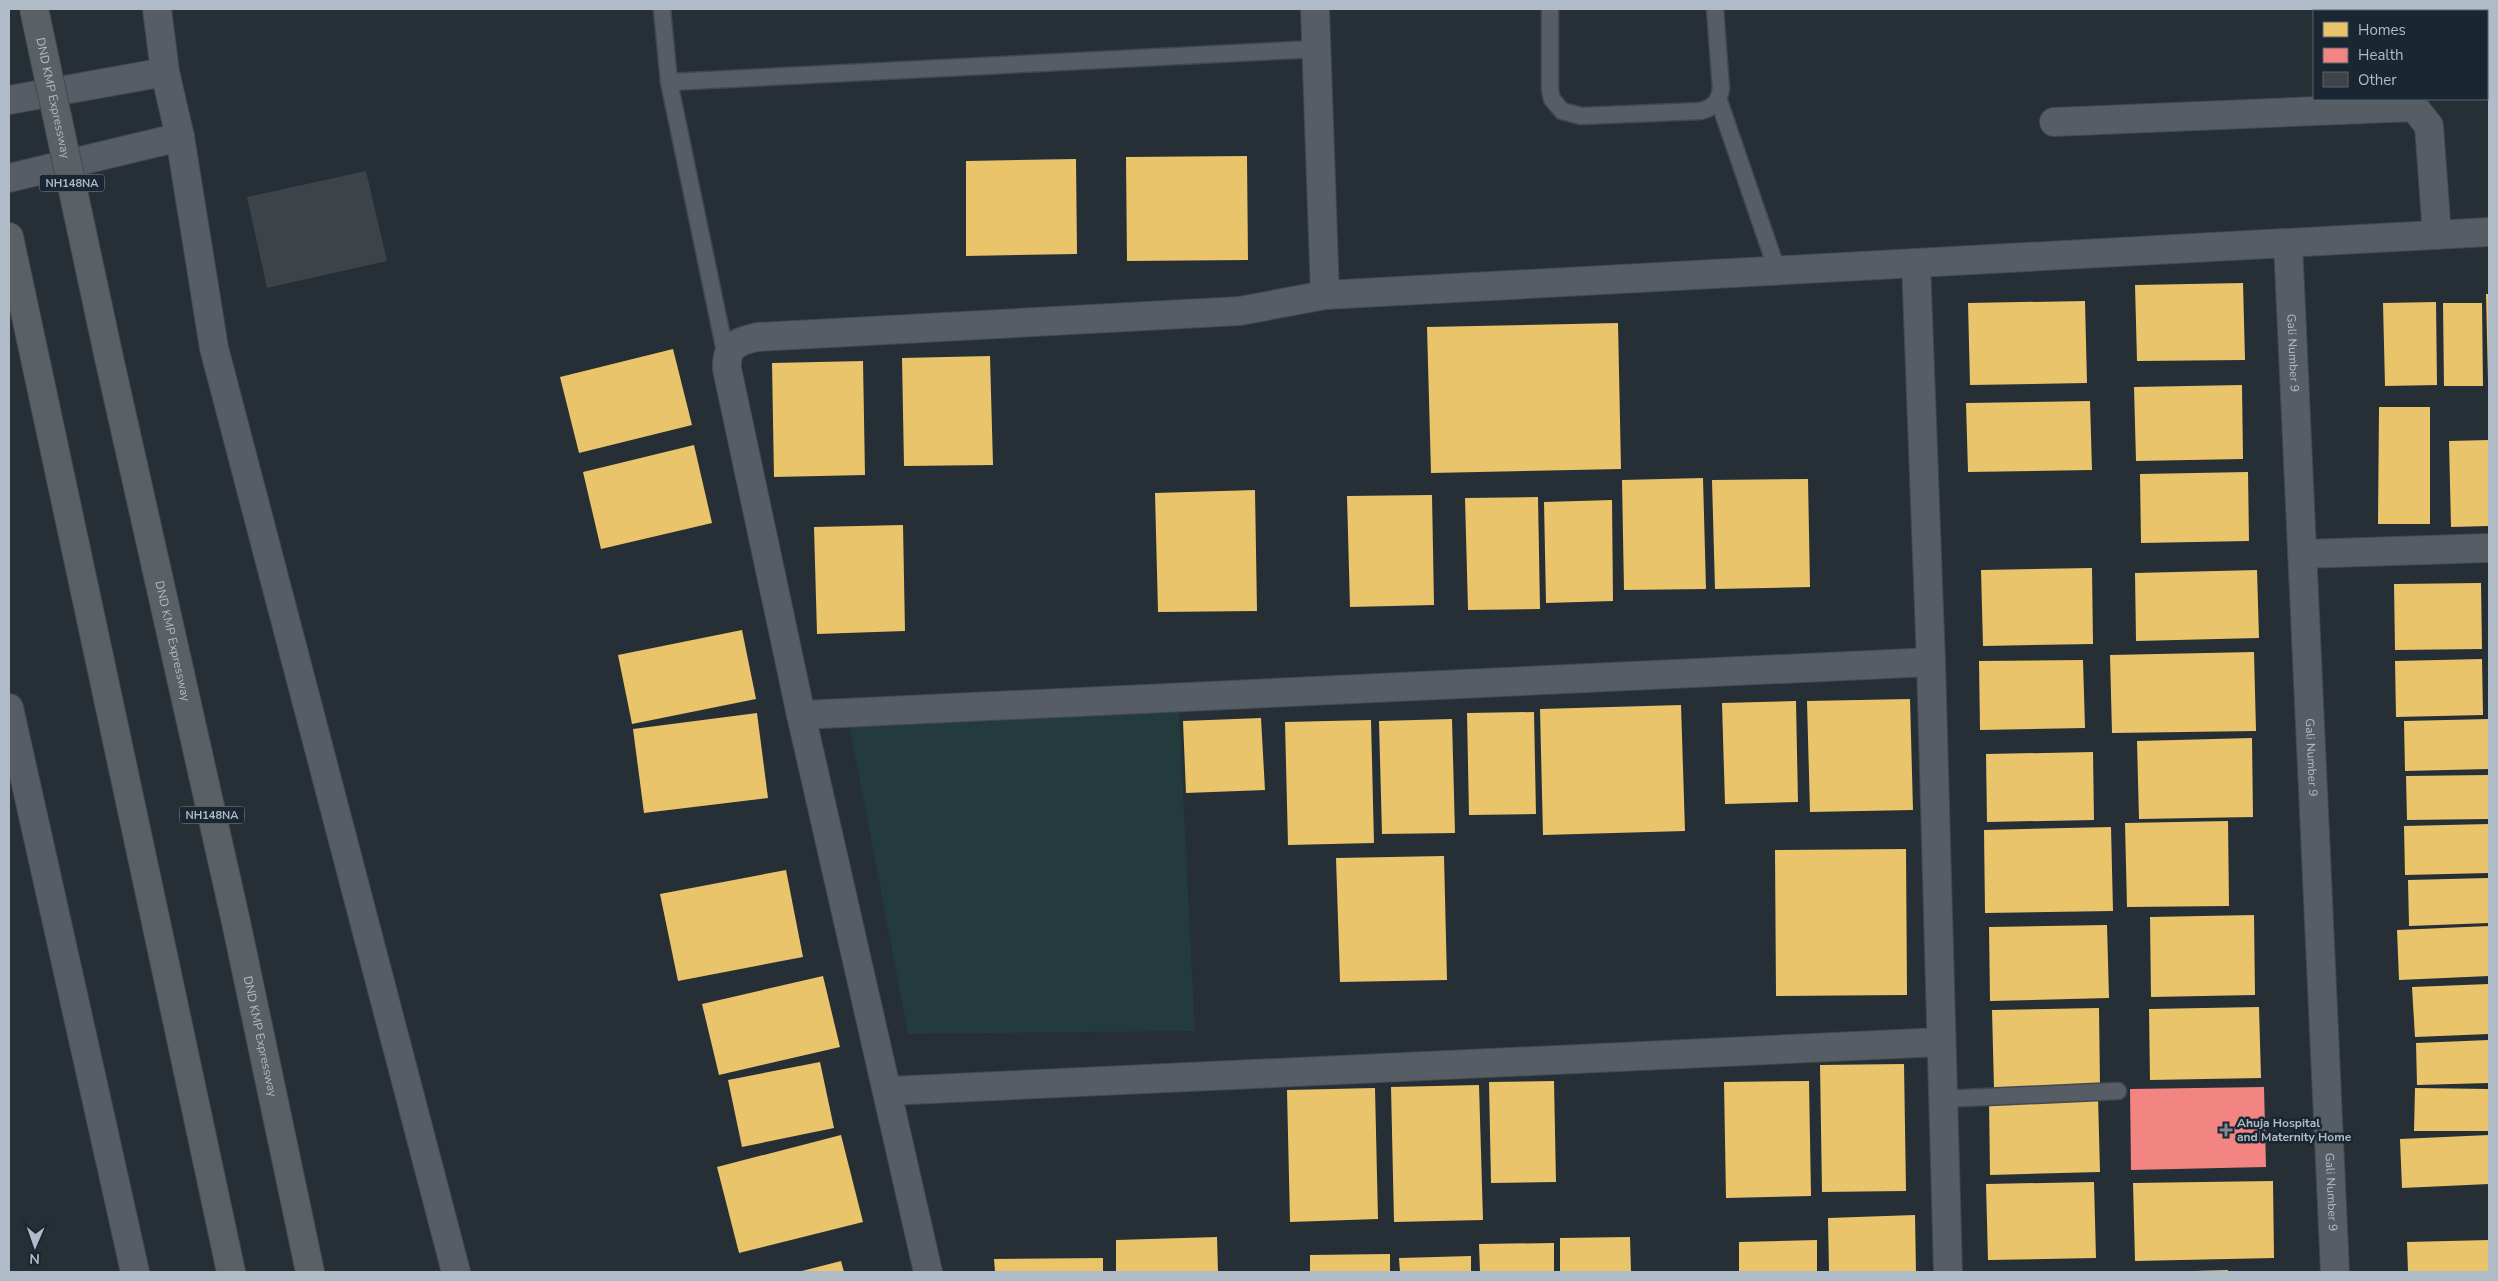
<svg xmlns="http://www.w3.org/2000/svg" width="2498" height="1281" font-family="'Nunito Sans',sans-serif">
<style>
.park{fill:#233b3c}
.homes{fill:#e9c46a}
.health{fill:#f28482}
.building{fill:#3c4349}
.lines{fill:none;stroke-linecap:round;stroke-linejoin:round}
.service-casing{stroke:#43484e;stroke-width:19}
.minor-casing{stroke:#43484e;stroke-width:30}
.tertiary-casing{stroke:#43484e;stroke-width:30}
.trunk-casing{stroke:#434b51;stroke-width:30}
.service{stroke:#565d64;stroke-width:16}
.minor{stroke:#565d64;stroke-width:28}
.tertiary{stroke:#565d64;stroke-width:28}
.trunk{stroke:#5a6064;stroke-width:28}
.trunk-bridge-casing{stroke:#434b51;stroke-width:30;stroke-linecap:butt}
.trunk-bridge{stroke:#5a6064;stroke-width:28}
.poi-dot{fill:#7f8a95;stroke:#1a2631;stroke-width:2}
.labels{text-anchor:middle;stroke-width:5;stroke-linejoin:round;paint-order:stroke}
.shield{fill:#1a2631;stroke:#828f9b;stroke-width:1}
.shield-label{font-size:11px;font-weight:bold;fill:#afbcc8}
.street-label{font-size:12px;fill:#afbcc8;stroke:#1a2631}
.poi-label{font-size:12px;font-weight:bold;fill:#afbcc8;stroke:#1a2631;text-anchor:start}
</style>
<rect width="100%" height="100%" fill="#262e36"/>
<polygon class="park" points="1179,710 1195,1031 908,1034 848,718"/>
<g class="homes">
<polygon points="1247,156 1248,260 1127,261 1126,157"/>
<polygon points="1076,159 1077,254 966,256 966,161"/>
<polygon points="2243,283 2245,360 2137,361 2135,285"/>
<polygon points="2486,294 2489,294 2489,381 2488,381"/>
<polygon points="2085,301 2087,383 1970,385 1968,303"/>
<polygon points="2436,302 2437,385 2385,386 2383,303"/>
<polygon points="2443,303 2482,303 2483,386 2444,386"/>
<polygon points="1618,323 1621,469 1431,473 1427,327"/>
<polygon points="673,349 692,425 579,453 560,377"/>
<polygon points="990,356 993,465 904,466 902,358"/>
<polygon points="863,361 865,475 774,477 772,363"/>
<polygon points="2242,385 2243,459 2136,461 2134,387"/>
<polygon points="2090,401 2092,470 1968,472 1966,403"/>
<polygon points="2379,407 2430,407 2430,524 2378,524"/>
<polygon points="2489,440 2489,526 2451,527 2449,441"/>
<polygon points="694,445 712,523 601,549 583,472"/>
<polygon points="2248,472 2249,541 2141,543 2140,474"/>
<polygon points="1703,478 1706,589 1624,590 1622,480"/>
<polygon points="1808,479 1810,587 1715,589 1712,480"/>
<polygon points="1255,490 1257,611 1158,612 1155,493"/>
<polygon points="1432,495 1434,605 1350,607 1347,496"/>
<polygon points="1538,497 1540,609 1468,610 1465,498"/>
<polygon points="1612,500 1613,601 1546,603 1544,502"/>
<polygon points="903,525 905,631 817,634 814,527"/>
<polygon points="2092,568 2093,644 1983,646 1981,570"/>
<polygon points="2257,570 2259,638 2136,641 2135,573"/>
<polygon points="2481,583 2482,649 2395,650 2394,584"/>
<polygon points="742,630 756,699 632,724 618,655"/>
<polygon points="2254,652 2256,731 2112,733 2110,655"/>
<polygon points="2482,659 2483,715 2396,717 2395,661"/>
<polygon points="2083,660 2085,728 1980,730 1979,661"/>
<polygon points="1910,699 1913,810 1810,812 1807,701"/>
<polygon points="1796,701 1798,802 1725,804 1722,703"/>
<polygon points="1681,705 1685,831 1543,835 1540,709"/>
<polygon points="1534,712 1536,814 1469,815 1467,713"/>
<polygon points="757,713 768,798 644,813 633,729"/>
<polygon points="1261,718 1265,790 1186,793 1183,721"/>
<polygon points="1452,719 1455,833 1382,834 1379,721"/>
<polygon points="2489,719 2489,769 2405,771 2404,721"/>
<polygon points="1371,720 1374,843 1288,845 1285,722"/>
<polygon points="2252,738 2253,817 2139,819 2137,741"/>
<polygon points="2093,752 2094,820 1987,822 1986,754"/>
<polygon points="2489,775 2489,819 2407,820 2406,776"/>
<polygon points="2228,821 2229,906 2127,907 2125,823"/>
<polygon points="2489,824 2489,873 2405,875 2404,826"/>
<polygon points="2111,827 2113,911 1985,913 1984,830"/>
<polygon points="1906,849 1907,995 1776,996 1775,850"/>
<polygon points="1444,856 1447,980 1340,982 1336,858"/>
<polygon points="786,870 803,957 678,981 660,894"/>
<polygon points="2489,878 2489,923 2409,926 2408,880"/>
<polygon points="2254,915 2255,995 2151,997 2150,917"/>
<polygon points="2107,925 2109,998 1990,1001 1989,927"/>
<polygon points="2489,926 2489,976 2399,980 2397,930"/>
<polygon points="823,976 840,1047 719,1075 702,1004"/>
<polygon points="2489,984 2489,1034 2415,1037 2412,987"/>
<polygon points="2259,1007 2261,1078 2150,1080 2149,1009"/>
<polygon points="2099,1008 2100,1086 1994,1088 1992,1010"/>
<polygon points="2489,1040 2489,1083 2417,1085 2416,1043"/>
<polygon points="820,1062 834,1128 742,1147 728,1080"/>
<polygon points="1904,1064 1906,1191 1822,1192 1820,1065"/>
<polygon points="1554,1081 1556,1182 1491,1183 1489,1082"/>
<polygon points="1809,1081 1811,1196 1726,1198 1724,1082"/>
<polygon points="1479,1085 1483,1220 1394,1222 1391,1087"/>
<polygon points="1375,1088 1378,1219 1290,1222 1287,1090"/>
<polygon points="2415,1088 2489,1089 2489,1131 2414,1131"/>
<polygon points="2098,1097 2100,1172 1990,1175 1989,1099"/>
<polygon points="841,1135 863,1222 739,1253 717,1167"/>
<polygon points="2489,1135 2489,1184 2402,1188 2400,1139"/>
<polygon points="2273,1181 2274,1258 2135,1261 2133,1183"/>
<polygon points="2094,1182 2096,1258 1988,1260 1986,1184"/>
<polygon points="1915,1215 1916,1272 1829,1272 1828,1218"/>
<polygon points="1217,1237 1218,1272 1116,1272 1116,1240"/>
<polygon points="1630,1237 1631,1272 1560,1272 1560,1238"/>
<polygon points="1817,1240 1817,1272 1739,1272 1739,1242"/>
<polygon points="2489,1240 2489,1272 2408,1272 2407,1242"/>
<polygon points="1554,1243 1554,1272 1480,1272 1479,1244"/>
<polygon points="1390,1254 1390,1272 1310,1272 1310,1255"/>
<polygon points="1471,1256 1471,1272 1400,1272 1399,1258"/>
<polygon points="1103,1258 1103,1272 995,1272 994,1259"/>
<polygon points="841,1261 844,1272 798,1272"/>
<polygon points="2228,1270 2228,1272 2194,1272 2194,1271"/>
</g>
<polygon class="health" points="2264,1087 2266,1167 2131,1170 2130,1089"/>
<polygon class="building" points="366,171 387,261 267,288 247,197"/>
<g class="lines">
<g class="service-casing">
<g id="service">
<polyline points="662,9 669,82 726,356"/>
<path d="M1550,9V90L1552,99L1562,111L1581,116L1701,111C1714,107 1718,103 1721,89L1715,9"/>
<polyline points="669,82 1316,49"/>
<polyline points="1719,101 1777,270"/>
<polyline points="1943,1099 2118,1091"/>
</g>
</g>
<g class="minor-casing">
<g id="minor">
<polyline points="1315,9 1325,295"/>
<polyline points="2054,122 2414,107 2429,126 2437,235"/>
<path id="s1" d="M2288,243L2335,1272"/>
<polyline points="1916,263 1931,662 1948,1272"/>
<polyline points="2302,554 2489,548"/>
<polyline points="801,715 1931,662"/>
<polyline points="888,1091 1941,1042"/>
<path d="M928,1272L801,715L727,369C726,346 736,342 757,337L1240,311L1325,295L2489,232"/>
</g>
</g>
<g class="tertiary-casing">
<g id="tertiary">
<polyline points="157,9 165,72 180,137 214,348 456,1272"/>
<polyline points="9,100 165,72"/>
<polyline points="9,178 180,137"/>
<polyline points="9,708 135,1272"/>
</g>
</g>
<g class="trunk-casing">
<g id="trunk">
<polyline points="9,237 231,1272"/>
<path id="s2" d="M109,358L236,922L310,1272"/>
</g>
</g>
<use href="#service" class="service"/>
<use href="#minor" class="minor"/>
<use href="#tertiary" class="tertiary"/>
<use href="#trunk" class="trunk"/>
<g class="trunk-bridge-casing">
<g id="trunk-bridge">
<path id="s3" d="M34,9L109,358"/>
</g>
</g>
<use href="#trunk-bridge" class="trunk-bridge"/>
</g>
<path class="poi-dot" d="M2223.5 1122.5h5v5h5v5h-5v5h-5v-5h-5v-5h5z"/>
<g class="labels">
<g class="shield">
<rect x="39.5" y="174.5" width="65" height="17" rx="4"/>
<rect x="179.5" y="806.5" width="65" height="17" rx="4"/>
</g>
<g class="shield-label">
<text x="72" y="187">NH148NA</text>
<text x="212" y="819">NH148NA</text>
</g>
<g class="street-label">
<text dy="4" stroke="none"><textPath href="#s3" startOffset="91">DND KMP Expressway</textPath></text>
<text dy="4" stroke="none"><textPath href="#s1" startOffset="110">Gali Number 9</textPath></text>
<text dy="4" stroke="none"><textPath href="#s2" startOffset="290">DND KMP Expressway</textPath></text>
<text dy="4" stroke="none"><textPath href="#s1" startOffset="515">Gali Number 9</textPath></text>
<text dy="4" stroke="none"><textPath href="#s2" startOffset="695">DND KMP Expressway</textPath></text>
<text dy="4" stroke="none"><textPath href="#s1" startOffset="950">Gali Number 9</textPath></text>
</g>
<g class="poi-label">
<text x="2237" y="1127">Ahuja Hospital<tspan x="2237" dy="14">and Maternity Home</tspan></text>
</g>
</g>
<rect width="2498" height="1281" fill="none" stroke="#afbcc8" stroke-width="20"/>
<rect x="2313" y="10" width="175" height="90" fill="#1a2631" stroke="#56626d"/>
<rect x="2323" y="22" width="25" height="15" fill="#e9c46a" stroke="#56626d"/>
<text x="2358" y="35" font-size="15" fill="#afbcc8">Homes</text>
<rect x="2323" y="48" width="25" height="15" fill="#f28482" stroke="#56626d"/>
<text x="2358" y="60" font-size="15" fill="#afbcc8">Health</text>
<rect x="2323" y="72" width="25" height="15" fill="#3c4349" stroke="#56626d"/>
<text x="2358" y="85" font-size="15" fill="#afbcc8">Other</text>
<g transform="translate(35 1246) rotate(182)" stroke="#1a2631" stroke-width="4" paint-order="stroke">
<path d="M0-4L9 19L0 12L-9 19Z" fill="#afbcc8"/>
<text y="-8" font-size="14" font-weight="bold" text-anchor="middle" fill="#afbcc8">N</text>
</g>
</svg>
